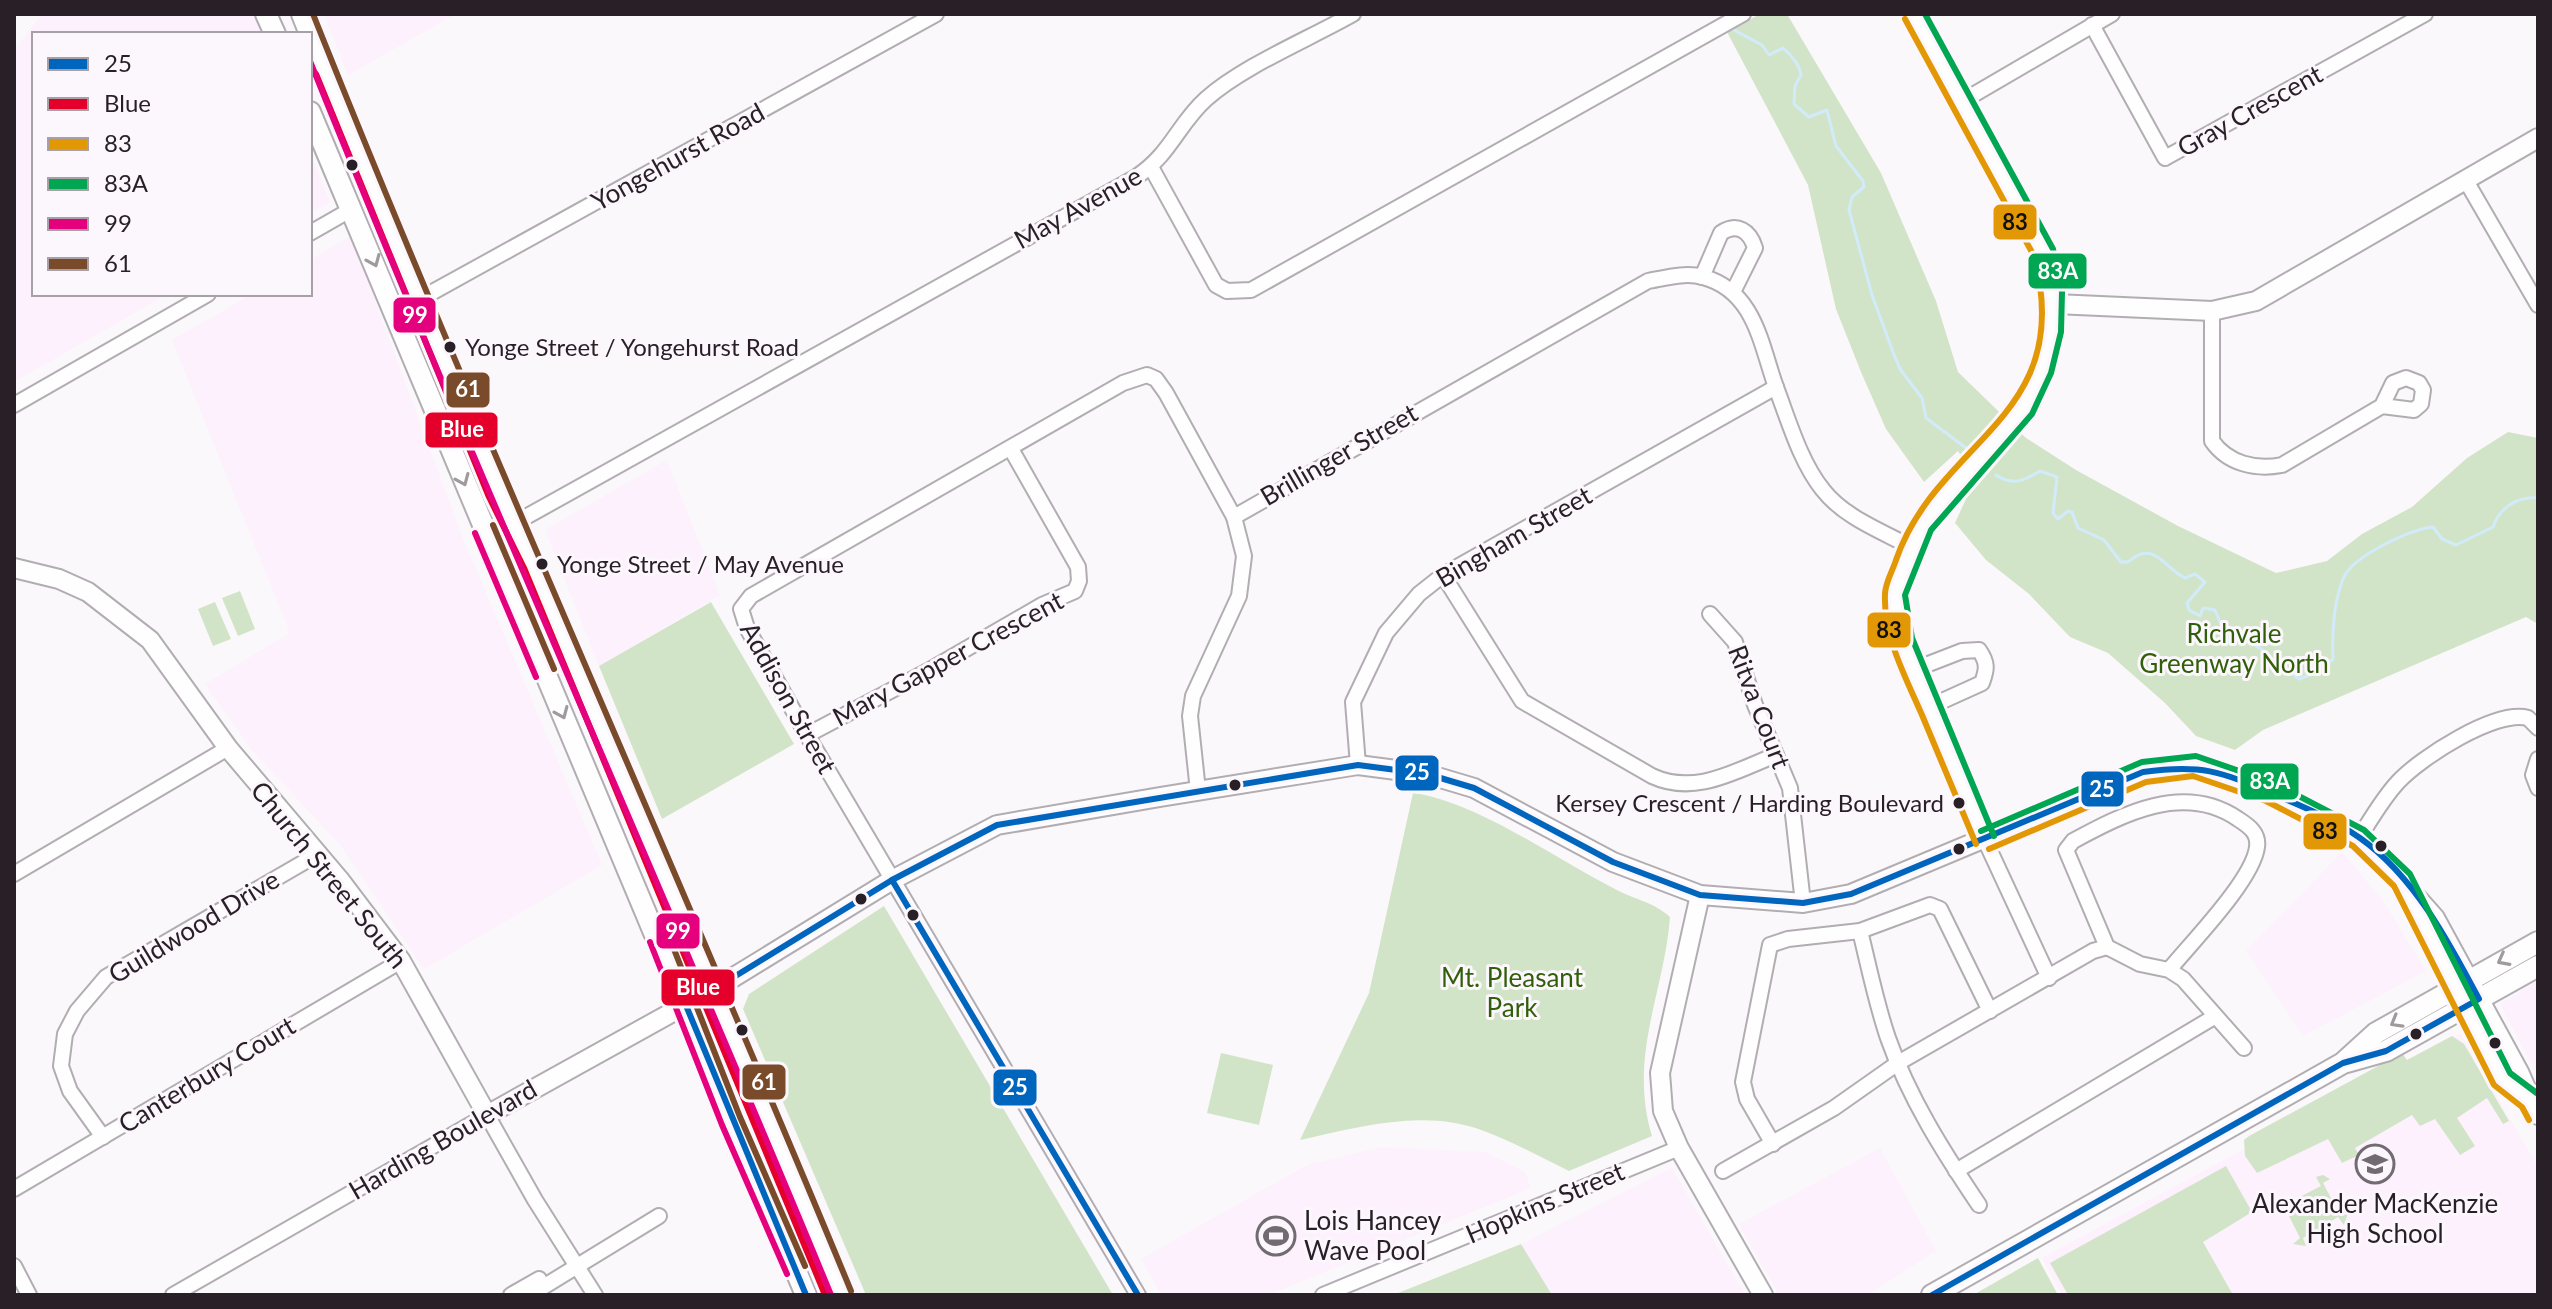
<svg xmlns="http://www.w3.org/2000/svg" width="2552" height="1309" font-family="Lato,sans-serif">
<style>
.built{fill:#fcf1fc}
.green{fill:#d2e4c8}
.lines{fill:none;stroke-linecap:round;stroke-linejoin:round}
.stream{stroke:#d2ebfa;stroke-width:3}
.street-casing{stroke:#b2adb2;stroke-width:18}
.secondary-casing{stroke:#b2adb2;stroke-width:22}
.primary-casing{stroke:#b2adb2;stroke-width:24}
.street{stroke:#fefefe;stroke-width:14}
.secondary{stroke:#fefefe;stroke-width:18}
.primary{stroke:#fefefe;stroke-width:20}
.bus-1-casing{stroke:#fcf7fc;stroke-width:12}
.bus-2-casing{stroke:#fcf7fc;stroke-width:12}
.bus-3-casing{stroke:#fcf7fc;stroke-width:12}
.bus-4-casing{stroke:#fcf7fc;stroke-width:12}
.bus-5-casing{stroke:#fcf7fc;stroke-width:12}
.bus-6-casing{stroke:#fcf7fc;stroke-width:12}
.bus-1{stroke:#0065bd;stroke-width:6}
.bus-2{stroke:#e4002b;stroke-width:6}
.bus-3{stroke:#e29804;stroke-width:6}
.bus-4{stroke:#00a651;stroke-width:6}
.bus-5{stroke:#e5007d;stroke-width:6}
.bus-6{stroke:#7a4b2a;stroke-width:6}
.oneway{stroke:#9e9a9d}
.bus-dot{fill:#281f27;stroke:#fcf7fc;stroke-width:3}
.labels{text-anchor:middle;stroke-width:6;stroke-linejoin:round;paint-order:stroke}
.bus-label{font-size:24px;fill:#281f27;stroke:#fcf7fc;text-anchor:start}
.street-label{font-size:26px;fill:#281f27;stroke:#fcf7fc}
.park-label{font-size:26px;fill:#315f09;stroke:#fcf7fc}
.poi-label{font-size:26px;fill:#281f27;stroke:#fcf7fc}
.line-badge{stroke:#fcf7fc;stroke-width:3}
.badge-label{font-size:22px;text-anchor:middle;font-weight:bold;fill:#fff}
.pale-badge-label{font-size:22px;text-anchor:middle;font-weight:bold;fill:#111}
</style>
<rect width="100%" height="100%" fill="#fbf8fb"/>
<g class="built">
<polygon points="42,14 253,14 261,34 34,34 34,294 168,294 14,382 14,50"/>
<polygon points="324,14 456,14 348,75"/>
<polygon points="310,152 330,202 310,213"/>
<polygon points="351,236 462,536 602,865 424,969 340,845 251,749 205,684 290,633 172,340 252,294 310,294 310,260"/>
<polygon points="667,460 720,595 599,666 545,530"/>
<polygon points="2342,852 2383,901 2426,971 2303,1036 2246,951"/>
<polygon points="2538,981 2538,1076 2500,1004"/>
<polygon points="2460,1033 2538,1167 2538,1295 2062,1295 2042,1258"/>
<polygon points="1381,1147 1485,1152 1525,1172 1531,1188 1268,1295 1161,1295 1141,1259 1307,1165"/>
<polygon points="1880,1148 1936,1251 1867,1295 1779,1295 1739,1224"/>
<polygon points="1672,1168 1745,1295 1552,1295 1521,1244"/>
</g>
<g class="green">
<polygon points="1760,14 1787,14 1881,173 1936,301 1958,372 2026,438 2076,470 2178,526 2276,573 2327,561 2362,534 2412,507 2467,458 2508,432 2538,438 2538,624 2526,617 2263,730 2235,750 2196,736 2165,703 2108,653 2070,637 2029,594 1986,560 1955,523 1975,479 1958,451 1924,482 1886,429 1861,372 1836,309 1808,185 1727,32"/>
<polygon points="240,591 255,629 238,636 222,598"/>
<polygon points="215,602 231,639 213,646 198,609"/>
<polygon points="711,602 794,744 662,819 599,666"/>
<path d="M1413,793C1476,801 1557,860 1615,889C1633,899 1654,902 1670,917C1664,995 1628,1055 1652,1136L1569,1171C1541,1157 1513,1142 1484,1131C1424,1108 1359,1127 1300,1140L1369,993Z"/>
<polygon points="884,906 1113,1295 866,1295 743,1009 749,994"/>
<polygon points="2452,1036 2464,1044 2509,1121 2503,1124 2487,1098 2457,1118 2475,1146 2460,1155 2435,1119 2420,1126 2412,1115 2355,1148 2359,1155 2342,1163 2328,1139 2257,1173 2245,1156 2244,1140 2249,1136 2402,1053 2407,1060"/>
<polygon points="1221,1053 1273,1065 1259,1125 1207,1113"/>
<polygon points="2226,1166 2252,1212 2203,1242 2233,1295 2068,1295 2050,1263"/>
<polygon points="2323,1175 2330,1179 2323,1183 2339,1213 2349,1210 2344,1225 2338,1217 2303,1238 2306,1246 2293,1244 2300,1238 2285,1208 2278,1210 2274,1206 2277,1198 2284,1205 2321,1186 2316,1177"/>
<polygon points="1521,1244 1552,1295 1393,1295"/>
<polygon points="2038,1258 2058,1295 1972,1295 1973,1295"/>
</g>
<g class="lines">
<g class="stream">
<path d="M1734,30L1762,45L1769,55L1783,48C1791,54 1800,66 1801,75L1795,86L1794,104L1809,117L1827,110L1836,146L1863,181L1864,187L1852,197L1849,210L1872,295L1893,352L1900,369L1922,398L1926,418L1966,448"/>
<path d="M1996,475C2012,486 2024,481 2040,471L2057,477L2053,513L2058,519L2068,511L2072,512L2078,528L2104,540L2121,562H2128C2154,539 2163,567 2185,578L2195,574L2205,582L2187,603L2189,610L2200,616L2203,608L2215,610L2227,639L2252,643L2264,651L2275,666L2285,667L2299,679L2318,672L2333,659C2332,633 2333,604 2343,579C2352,556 2409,530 2433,527L2442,539L2456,545L2493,527C2500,507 2518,496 2538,498"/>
</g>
<g class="street-casing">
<g id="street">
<polyline points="2092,25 2165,158 2425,14"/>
<polyline points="1961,102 2112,14"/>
<polyline points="1151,167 1216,285 1227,291 1251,290 1743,14"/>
<polyline points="2465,179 2538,305"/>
<polyline points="310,233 352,209"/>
<path d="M1702,277L1721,233C1737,222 1750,231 1755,248L1733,292"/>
<polyline points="420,299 936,14"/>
<path d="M2212,311V441C2228,464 2256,470 2282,465L2382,406L2414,410L2421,404L2423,390L2419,383L2406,378L2393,383L2382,406"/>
<polyline points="14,405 208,294"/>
<path d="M488,538L1136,177C1171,154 1178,124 1206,99C1243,66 1309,39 1353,14"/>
<path d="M1443,575L1522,701L1652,776C1695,796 1735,771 1776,755"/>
<polyline points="1710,614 1735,642 1755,705 1790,788 1803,903"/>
<path d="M1913,670L1962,651L1979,650C1988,663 1987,669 1982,683L1929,707"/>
<polyline points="807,735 928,671 1042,605 1075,591 1079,581 1078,567 1011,449"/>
<polyline points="2538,759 2533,775 2538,788"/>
<polyline points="1358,765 1353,702 1386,633 1419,594 1443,575 1776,387"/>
<path d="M1198,791L1190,716L1193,696L1239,596L1244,556L1234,517L1648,281C1665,278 1685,272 1703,277C1756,291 1761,347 1777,390C1789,422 1801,463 1823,490C1844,517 1881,531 1911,547"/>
<path d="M2359,838C2371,819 2383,798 2398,782C2420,758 2496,709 2528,718L2538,728"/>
<polyline points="1985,840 2049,978"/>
<polyline points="14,874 228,748"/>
<path d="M1860,931C1869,967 1876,1003 1888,1038C1909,1098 1944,1153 1979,1205"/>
<path d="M2169,970C2191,943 2253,880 2257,847C2259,833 2249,826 2238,819C2184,782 2123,814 2073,841L2066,850L2107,947L2140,964L2169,970L2183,979L2244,1048"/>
<polyline points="103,1137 70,1091 61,1066 65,1034 77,1011 106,977 318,854"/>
<polyline points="1773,1144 1747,1099 1743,1082 1770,945 1788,939 1860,931 1930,905 1940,909 1990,1011"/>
<polyline points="1723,1171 1834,1108 1898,1063 2093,951 2107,947"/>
<polyline points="1956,1171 2214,1017"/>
<polyline points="14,1189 401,961"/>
<polyline points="14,1266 29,1295"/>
<polyline points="173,1295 487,1115 535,1200 595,1295"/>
<polyline points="511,1295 539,1279"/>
<polyline points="530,1295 659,1216"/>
<polyline points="1138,1295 807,735 747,628 741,609 751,596 1123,383 1147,375 1156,379 1166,393 1234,517"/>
<polyline points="1323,1295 1679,1148"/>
</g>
</g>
<g class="secondary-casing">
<g id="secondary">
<path d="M1914,14L2043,252C2061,309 2053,356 2024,407L1923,524L1911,547L1895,594L1902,641L1985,840"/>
<polyline points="2055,304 2212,311 2256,301 2538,138"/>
<polyline points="14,568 59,579 88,592 150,640 228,748 339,879 401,961 487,1115 716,988 892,880 997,825 1160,797 1358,765 1427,774 1474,788 1613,862 1700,895 1803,903 1851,894 2143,772 2194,766 2270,792 2374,849 2435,918 2519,1072 2538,1115"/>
<polyline points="1700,895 1660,1073 1663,1111 1679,1148 1763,1295"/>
<polyline points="2412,898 2420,922 2502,1080 2530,1100"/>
</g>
</g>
<g class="primary-casing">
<g id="primary">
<polyline points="266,14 275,34"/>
<polyline points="302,14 378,204 702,956 842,1295"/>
<polyline points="310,112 806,1295"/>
<polyline points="2347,1062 2386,1051 2538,966"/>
<polyline points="1932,1295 2343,1063 2376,1033 2538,942"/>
</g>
</g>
<use href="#street" class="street"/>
<use href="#secondary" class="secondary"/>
<use href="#primary" class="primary"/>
<g class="bus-1-casing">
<g id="bus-1">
<polyline points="892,880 1138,1295"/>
<path d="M806,1295L685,1003L716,988L892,880L997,825L1358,765L1427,774L1474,788L1613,862L1700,895L1803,903L1851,894L2143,772C2201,764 2220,771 2273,794C2302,806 2333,819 2360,838C2414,876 2449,942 2479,999L2386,1051L2343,1063L1932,1295"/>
</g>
</g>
<g class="bus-2-casing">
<polyline id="bus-2" points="310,68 316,74 489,497 524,568 825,1295"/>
</g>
<g class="bus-3-casing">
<g id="bus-3">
<path d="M1905,19L2034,256C2077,419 1938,438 1896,560C1893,570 1885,583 1885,594C1883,636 1906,678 1922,715C1940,758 1958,801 1976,844"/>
<polyline points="1989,849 2146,782 2193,776 2266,801 2353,846 2394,886 2494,1085 2522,1107 2529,1120"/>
</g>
</g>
<g class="bus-4-casing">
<g id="bus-4">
<polyline points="1925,14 2053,249 2062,292 2061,332 2051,373 2032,414 1931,530 1905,595 1912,638 1994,836"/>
<polyline points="1981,831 2142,762 2196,756 2274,783 2364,830 2410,874 2510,1073 2538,1094"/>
</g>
</g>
<g class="bus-5-casing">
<g id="bus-5">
<path d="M310,61C476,475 661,882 831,1295"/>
<polyline points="475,533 536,677"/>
<polyline points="650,942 722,1125 787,1274"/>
</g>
</g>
<g class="bus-6-casing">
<g id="bus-6">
<path d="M313,14C484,443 675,864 851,1291"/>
<polyline points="493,525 554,669"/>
<polyline points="668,934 740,1117 805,1266"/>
</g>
</g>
<use href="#bus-1" class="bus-1"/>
<use href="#bus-2" class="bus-2"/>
<use href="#bus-3" class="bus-3"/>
<use href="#bus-4" class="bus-4"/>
<use href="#bus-5" class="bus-5"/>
<use href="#bus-6" class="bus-6"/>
</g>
<defs><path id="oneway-chevron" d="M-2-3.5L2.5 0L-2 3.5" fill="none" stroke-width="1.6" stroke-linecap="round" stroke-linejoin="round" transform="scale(2)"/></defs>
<g class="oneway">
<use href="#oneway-chevron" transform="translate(374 261) rotate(67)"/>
<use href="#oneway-chevron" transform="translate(463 480) rotate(67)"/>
<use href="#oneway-chevron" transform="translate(562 713) rotate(67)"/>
<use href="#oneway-chevron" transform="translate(2503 960) rotate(152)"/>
<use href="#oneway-chevron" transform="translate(2396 1022) rotate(150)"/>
</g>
<defs>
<g id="school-ring" transform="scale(2)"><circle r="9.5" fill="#fcf7fc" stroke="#726b71" stroke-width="1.5"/><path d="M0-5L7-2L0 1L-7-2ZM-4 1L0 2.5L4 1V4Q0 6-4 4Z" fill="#726b71"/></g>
<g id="stadium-ring" transform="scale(2)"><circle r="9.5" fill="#fcf7fc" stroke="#726b71" stroke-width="1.5"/><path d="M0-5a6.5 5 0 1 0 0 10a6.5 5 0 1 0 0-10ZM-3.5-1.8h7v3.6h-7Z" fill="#726b71"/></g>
</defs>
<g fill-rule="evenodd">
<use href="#school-ring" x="2375" y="1164"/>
<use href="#stadium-ring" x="1276" y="1236"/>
</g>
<g class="bus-dot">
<circle cx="352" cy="165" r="7"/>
<circle cx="450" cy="347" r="7"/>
<circle cx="542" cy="564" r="7"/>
<circle cx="1235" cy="785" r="7"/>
<circle cx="1959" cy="803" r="7"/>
<circle cx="2381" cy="846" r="7"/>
<circle cx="1959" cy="849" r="7"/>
<circle cx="861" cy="899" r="7"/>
<circle cx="913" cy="915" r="7"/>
<circle cx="742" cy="1030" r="7"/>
<circle cx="2416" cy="1034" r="7"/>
<circle cx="2495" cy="1043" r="7"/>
</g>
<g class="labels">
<g class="bus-label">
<text x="465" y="356">Yonge Street / Yongehurst Road</text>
<text x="557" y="573">Yonge Street / May Avenue</text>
<text x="1944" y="812" text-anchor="end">Kersey Crescent / Harding Boulevard</text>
</g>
<g class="street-label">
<text transform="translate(2250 111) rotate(-29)" y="9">Gray Crescent</text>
<text transform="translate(678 157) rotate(-29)" y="9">Yongehurst Road</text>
<text transform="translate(1078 208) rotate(-29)" y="9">May Avenue</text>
<text transform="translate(1339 455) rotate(-30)" y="9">Brillinger Street</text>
<text transform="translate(1514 537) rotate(-30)" y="9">Bingham Street</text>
<text transform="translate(948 659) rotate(-28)" y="9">Mary Gapper Crescent</text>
<text transform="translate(788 698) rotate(61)" y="9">Addison Street</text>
<text transform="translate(1759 707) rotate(69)" y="9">Ritva Court</text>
<text transform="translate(329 875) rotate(51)" y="9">Church Street South</text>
<text transform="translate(194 927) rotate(-31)" y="9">Guildwood Drive</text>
<text transform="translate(207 1075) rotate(-31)" y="9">Canterbury Court</text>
<text transform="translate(443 1140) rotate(-30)" y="9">Harding Boulevard</text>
<text transform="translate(1545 1203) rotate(-23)" y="9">Hopkins Street</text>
</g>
<g class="park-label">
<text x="2234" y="643">Richvale<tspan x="2234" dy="30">Greenway North</tspan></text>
<text x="1512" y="987">Mt. Pleasant<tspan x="1512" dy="30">Park</tspan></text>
</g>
<g class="poi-label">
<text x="2375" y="1213">Alexander MacKenzie<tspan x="2375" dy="30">High School</tspan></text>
<text x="1304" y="1230" text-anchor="start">Lois Hancey<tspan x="1304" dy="30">Wave Pool</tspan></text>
</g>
</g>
<g class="line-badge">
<rect x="1992" y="203" width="46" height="38" rx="8" fill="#e29804"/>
<rect x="2027" y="252" width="61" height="38" rx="8" fill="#00a651"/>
<rect x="392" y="296" width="45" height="38" rx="8" fill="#e5007d"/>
<rect x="445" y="371" width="46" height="38" rx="8" fill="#7a4b2a"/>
<rect x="424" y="411" width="75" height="38" rx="8" fill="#e4002b"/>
<rect x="1866" y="611" width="46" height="38" rx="8" fill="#e29804"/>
<rect x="1394" y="754" width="46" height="38" rx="8" fill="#0065bd"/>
<rect x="2239" y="762" width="61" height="39" rx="8" fill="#00a651"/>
<rect x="2080" y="770" width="45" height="38" rx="8" fill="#0065bd"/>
<rect x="2302" y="812" width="46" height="39" rx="8" fill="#e29804"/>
<rect x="655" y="912" width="46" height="38" rx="8" fill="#e5007d"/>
<rect x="660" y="968" width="76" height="39" rx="8" fill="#e4002b"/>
<rect x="741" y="1063" width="46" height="38" rx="8" fill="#7a4b2a"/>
<rect x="992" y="1068" width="46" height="39" rx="8" fill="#0065bd"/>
</g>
<g class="badge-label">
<text x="2058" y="279">83A</text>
<text x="415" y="323">99</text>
<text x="468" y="397">61</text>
<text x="462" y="437">Blue</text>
<text x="1417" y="780">25</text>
<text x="2270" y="789">83A</text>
<text x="2102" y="797">25</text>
<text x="678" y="939">99</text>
<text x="698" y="995">Blue</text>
<text x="764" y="1090">61</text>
<text x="1015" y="1095">25</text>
</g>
<g class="pale-badge-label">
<text x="2015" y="230">83</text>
<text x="1889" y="638">83</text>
<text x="2325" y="839">83</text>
</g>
<rect width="2552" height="1309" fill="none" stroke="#281f27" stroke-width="32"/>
<rect x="32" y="32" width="280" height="264" fill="#fcf7fc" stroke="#a7a1a7" stroke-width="2"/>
<rect x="48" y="58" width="40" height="12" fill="#0065bd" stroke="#a7a1a7" stroke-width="2"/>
<text x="104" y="72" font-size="24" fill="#281f27">25</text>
<rect x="48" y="98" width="40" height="12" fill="#e4002b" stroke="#a7a1a7" stroke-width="2"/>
<text x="104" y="112" font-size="24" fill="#281f27">Blue</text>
<rect x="48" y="138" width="40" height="12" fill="#e29804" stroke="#a7a1a7" stroke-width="2"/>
<text x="104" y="152" font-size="24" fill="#281f27">83</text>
<rect x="48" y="178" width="40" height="12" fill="#00a651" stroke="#a7a1a7" stroke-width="2"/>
<text x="104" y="192" font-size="24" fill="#281f27">83A</text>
<rect x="48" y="218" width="40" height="12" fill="#e5007d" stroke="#a7a1a7" stroke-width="2"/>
<text x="104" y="232" font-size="24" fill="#281f27">99</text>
<rect x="48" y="258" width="40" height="12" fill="#7a4b2a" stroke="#a7a1a7" stroke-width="2"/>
<text x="104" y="272" font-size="24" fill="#281f27">61</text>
</svg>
